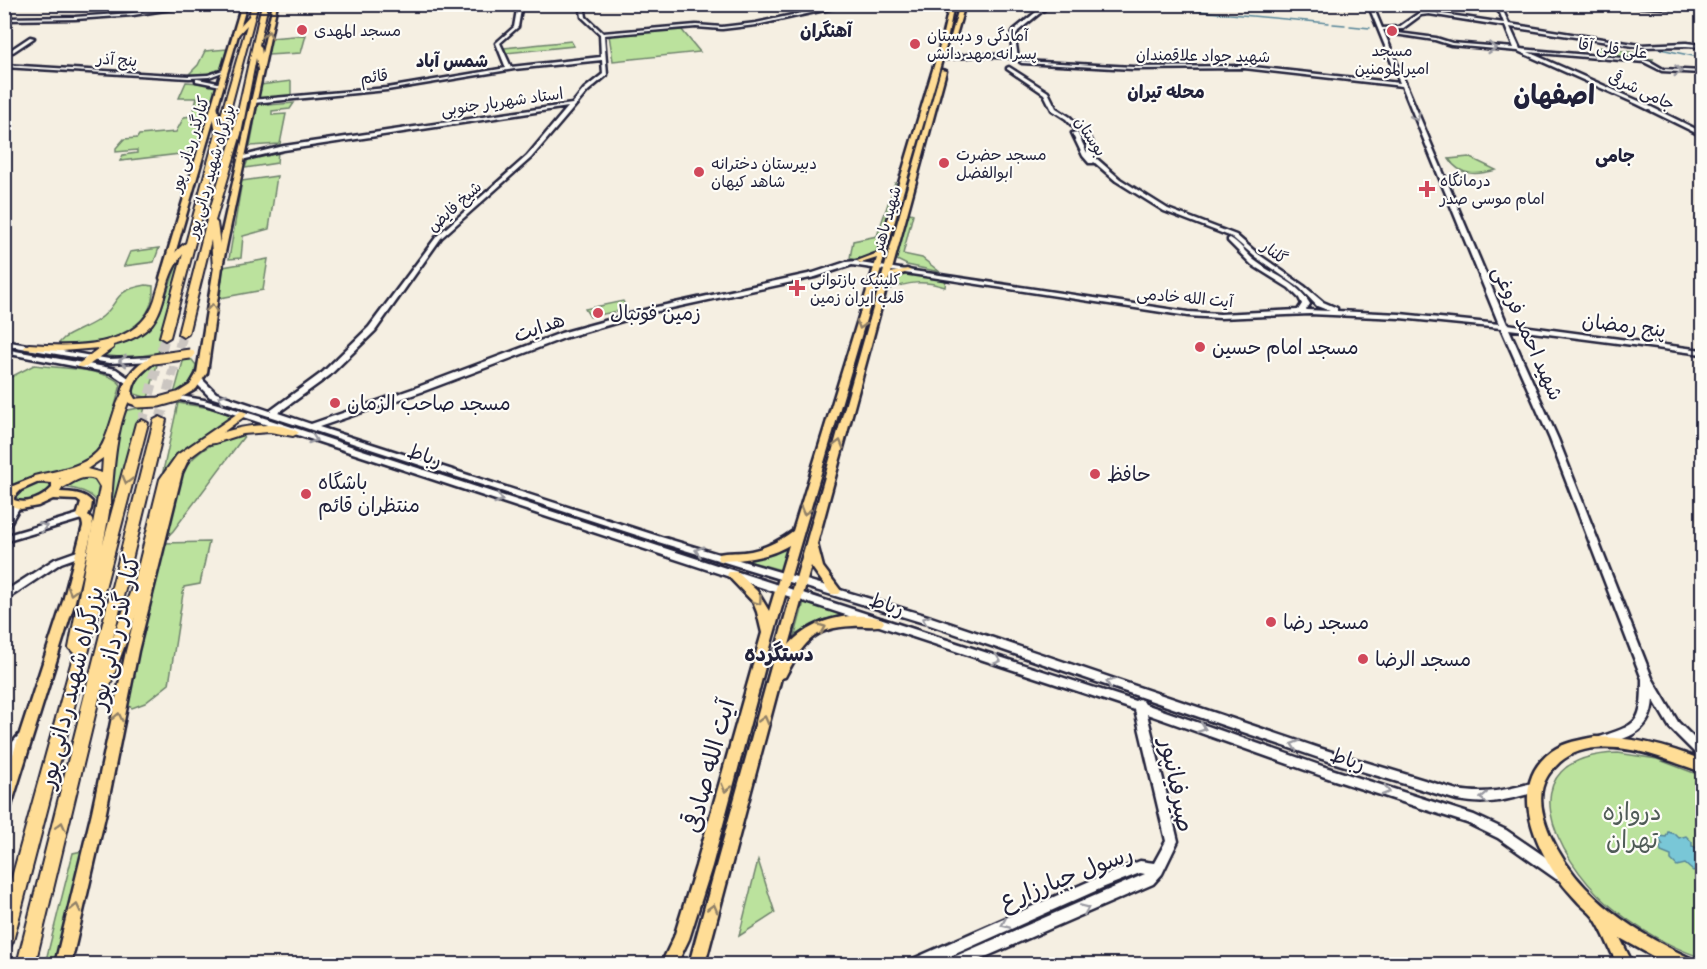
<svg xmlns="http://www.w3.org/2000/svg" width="1707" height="969" font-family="Dekko,'Playpen Sans Arabic',sans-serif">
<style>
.green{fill:#bbe29d;stroke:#6e826c;stroke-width:1.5}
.water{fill:#79c7d7;stroke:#568599;stroke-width:1.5}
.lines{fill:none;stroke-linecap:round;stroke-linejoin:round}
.stream{stroke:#568599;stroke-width:1.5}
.highway-tunnel{stroke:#cbc6c1;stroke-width:10;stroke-dasharray:10 5;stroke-linecap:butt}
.secondary-casing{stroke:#22223b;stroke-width:5}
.primary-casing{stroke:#22223b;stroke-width:5}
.highway-casing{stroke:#22223b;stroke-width:4}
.secondary{fill:#fdfcf7;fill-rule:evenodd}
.primary{fill:#ffdd96;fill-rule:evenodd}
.highway{fill:#ffdd96;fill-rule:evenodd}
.primary-bridge-casing{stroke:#22223b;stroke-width:13;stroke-linecap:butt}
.primary-bridge{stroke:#ffdd96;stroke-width:9}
.oneway{stroke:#908068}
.oneway2{stroke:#9a9aa2}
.poi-dot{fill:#d1495b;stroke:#fdfcf7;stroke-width:2}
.labels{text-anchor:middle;stroke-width:4.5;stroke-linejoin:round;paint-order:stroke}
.far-poi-label{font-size:16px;fill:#22223b;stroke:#fdfcf7;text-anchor:start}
.far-street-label{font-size:16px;fill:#22223b;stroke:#fdfcf7}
.far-neighbourhood-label{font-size:18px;font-weight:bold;fill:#22223b;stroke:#fdfcf7}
.poi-label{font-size:20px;fill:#22223b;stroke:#fdfcf7;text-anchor:start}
.street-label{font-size:20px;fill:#22223b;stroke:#fdfcf7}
.neighbourhood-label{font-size:21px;font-weight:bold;fill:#22223b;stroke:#fdfcf7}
.near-street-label{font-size:24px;fill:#22223b;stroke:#fdfcf7}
.near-park-label{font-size:24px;fill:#505c58;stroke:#fdfcf7}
.far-town-label{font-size:27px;font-weight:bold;fill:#22223b;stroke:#fdfcf7}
</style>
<rect width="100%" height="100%" fill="#f5efe2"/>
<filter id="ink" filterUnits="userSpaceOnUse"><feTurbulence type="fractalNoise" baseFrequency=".0167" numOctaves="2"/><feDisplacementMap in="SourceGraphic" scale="12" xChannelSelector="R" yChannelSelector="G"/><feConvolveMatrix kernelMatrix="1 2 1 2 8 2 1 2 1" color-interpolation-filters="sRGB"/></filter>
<g filter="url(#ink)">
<g class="green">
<polygon points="681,29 700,52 613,61 609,35"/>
<polygon points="306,35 301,53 268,55 270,38"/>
<polygon points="571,41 574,46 506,53 504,48"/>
<polygon points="1598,47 1637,53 1643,58 1654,59 1640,60 1600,56 1596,49"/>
<polygon points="227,49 220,70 206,75 189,74 198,65 205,51"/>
<polygon points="291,81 291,96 256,100 260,85"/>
<polygon points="186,82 213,84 218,88 197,152 120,161 123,155 137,153 137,150 116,152 116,148 124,139 137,138 139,135 176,132 184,117 192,116 197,98 179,98"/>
<polygon points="267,102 268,105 294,103 290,109 272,111 272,115 286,114 280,144 250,146 258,103"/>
<polygon points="278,151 277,163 245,168 249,157"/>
<path d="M1469,157L1496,170C1478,175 1460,177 1449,159Z"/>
<polygon points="277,176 269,229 243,236 241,258 229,259 242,181"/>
<polygon points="895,183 900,183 881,247 878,253 854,260 850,258 853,241 877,236"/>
<polygon points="907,212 913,214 903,254 922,258 940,272 907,265 897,260 896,253"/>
<polygon points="159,248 154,262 124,266 130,252"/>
<polygon points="268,259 263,290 220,298 223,267"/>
<polygon points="182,263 158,353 129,358 100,355 154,320 160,313 177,264"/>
<path d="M906,273L946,279L945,287C924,280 908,282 887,290L892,278Z"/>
<path d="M146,285L153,286C156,333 98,346 60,347L59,343L64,338C75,331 88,327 98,320C121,305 109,291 146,285Z"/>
<polygon points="623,301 627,309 590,317 585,309"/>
<path d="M184,358L192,360L196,365C195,380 187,386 174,394Z"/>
<polygon points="158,361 148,398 135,394 133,389 141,373"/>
<path d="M34,365C55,368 110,368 121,385C115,403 107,443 94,456C80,471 25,483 5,485V380Z"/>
<polygon points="178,403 210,408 234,416 180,455 160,485"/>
<polygon points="145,407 141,422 92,594 111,509 114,449 122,411"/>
<path d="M248,431L173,531L163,541C181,477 176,450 248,431Z"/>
<path d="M81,475L97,479L100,485L98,503C90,491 77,489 63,487Z"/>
<path d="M35,482L49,483L51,488C43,500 26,506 13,500L15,493Z"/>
<polygon points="209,542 200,584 184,587 169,684 145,703 132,708 127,705 163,543"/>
<path d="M791,544L781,570L741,559C759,559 775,554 791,544Z"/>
<polygon points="804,602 853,617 825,619 795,635"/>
<path d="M1618,753L1657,759L1702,776V958C1668,946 1636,928 1608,904C1555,857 1505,757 1618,753Z"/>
<polygon points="82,851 55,964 45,964 73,853"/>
<polygon points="758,860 775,913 739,936"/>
<polygon points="1141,871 1150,872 948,963 944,956"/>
</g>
<polygon class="water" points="1668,832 1675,834 1679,838 1686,836 1692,842 1692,846 1702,850 1702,867 1697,865 1698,869 1693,871 1685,864 1677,866 1671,860 1671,856 1661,852 1660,846 1663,845 1658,838 1659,836 1666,837"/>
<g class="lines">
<g class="stream">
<polyline points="1173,4 1198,11 1329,23"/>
<polyline points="1333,24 1345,25"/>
<polyline points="1350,26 1370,28"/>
<polyline points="1382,28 1391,28"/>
<polyline points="1396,28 1424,11 1475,19"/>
<polyline points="1651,47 1698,57"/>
</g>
<g class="highway-tunnel">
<polyline points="160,420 183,334"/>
<polyline points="142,423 165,337"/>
</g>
<g class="secondary-casing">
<g id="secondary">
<polygon points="189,4 203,4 133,15 75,19 4,20 4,18 75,17 133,13"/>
<path d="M518,4H522L518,27L500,43L511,67L601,57L600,34L582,17L580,4H584L586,17L603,33L696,25L722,27L756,23L842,4H852L756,25L722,29L696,27L604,35L607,75L588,91L531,158L441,238L375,331L329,376L278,413L311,424L418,387L561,333L652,308L813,273L846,262L857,261L860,263L1188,312L1220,314L1298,310L1302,304L1299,298L1289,288L1252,265L1228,241V239L1230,238C1239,243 1246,253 1254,260C1274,276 1297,281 1310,304L1306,310L1330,311L1317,306L1300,288L1254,256L1232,237L1164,211L1116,181L1094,162L1093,163H1089L1083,156L1072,133L1077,132L1087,153V142L1066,119L1052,110L1044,94L1007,69V68L1009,67L1048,92L1056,108L1070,117L1092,141L1093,153L1096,158L1120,179L1168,209L1236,235L1258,254L1304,286L1323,302L1337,308V311L1400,314L1499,324L1402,86L1244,68L1133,69L1022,63L1020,62L1022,61L1133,67L1244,66L1400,83L1368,4H1372L1382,28L1399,27L1419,13L1429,12L1504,23L1500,13L1491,4H1496L1504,13L1509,24L1640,45L1686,43L1702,45V47L1686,46L1640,47L1510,27L1520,49L1644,60L1651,62L1663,69L1702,71V73L1662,71L1644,62L1528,52L1641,102L1702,132V136L1637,104L1518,51L1451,45L1435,40L1388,33L1390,32L1436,38L1452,43L1514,48L1505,26L1429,14L1421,15L1402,29L1383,30L1507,324L1702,350V354L1509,329L1558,439L1652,678L1678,722L1702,746V758L1698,756L1670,728L1653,699C1651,733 1629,737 1601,746L1597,744L1595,741L1597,738C1638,724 1642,725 1642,679L1550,439L1501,328L1400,318L1310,314L1220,318L1188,316L852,265L815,277L653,312L567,337L424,391L319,427L661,537L931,617L1319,748L1457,790C1488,795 1506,790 1536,782L1540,783L1542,787L1540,791L1536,792C1506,800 1488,806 1457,800L1319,758L924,623L655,541L210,397L196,383L195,381L196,379H202L216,393L270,411L323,372L369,327L437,236L527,156L568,107L284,150L241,160L238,158L239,157L284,146L572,104L584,89L603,74L602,60L514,69L387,90L253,103L251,102V100L387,88L506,68L496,43L514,27Z"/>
<polygon points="1046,4 1051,4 1018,31 1015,38 1018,58 977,56 946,59 944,58 977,54 1013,56 1011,38 1014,30"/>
<polygon points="30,37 34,38 13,52 9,51"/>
<polygon points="4,65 189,76 208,75 226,69 228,70 209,77 189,78 4,67"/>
<polygon points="198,79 223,84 223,85 221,86 196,81 196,79"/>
<polygon points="4,341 109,359 154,357 158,359 154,361 109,363 4,345"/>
<polygon points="4,349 116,369 133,381 129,383 126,383 111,373 4,353"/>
<polygon points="174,395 204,400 255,415 1135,701 1139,699 1143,701 1145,704 1322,766 1474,815 1506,830 1566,871 1568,875 1566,879 1561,881 1556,879 1498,838 1467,823 1322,776 1147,714 1178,841 1162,874 1153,884 969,964 947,964 949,959 1145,874 1140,873 1102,888 933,964 911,964 913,959 1092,880 1140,861 1154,863 1166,841 1135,710 249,419 203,404 174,399 173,397"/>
<polygon points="15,503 20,506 7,529 4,530 4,517 12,504"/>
<polygon points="82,513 85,514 87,516 85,518 4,542 4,536"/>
<polygon points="83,549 86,550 88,552 86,554 61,563 4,601 4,592 55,559"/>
<polygon points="23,733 27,735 29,738 27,741 8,765 4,766 4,752 19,735"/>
</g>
</g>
<g class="primary-casing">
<g id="primary">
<polygon points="242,4 247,4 168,278 164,280 161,280 160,278"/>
<polygon points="273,4 277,4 222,267 207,373 196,389 177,400 174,399 172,397 174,395 190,385 197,373 214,267"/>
<path d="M950,4H954L946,46L773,637L712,866L689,939L677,964H661L674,937L696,866L762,633L757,612L753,602L727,575L729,572H737L757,591L769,611L789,545C769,557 746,560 723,561L719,560L717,557L719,554C727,552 735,553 744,552C762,550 778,542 793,531L877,258L861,263L857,261L878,253L940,46Z"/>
<polygon points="960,4 965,4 955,39 950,40"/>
<polygon points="1604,4 1702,8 1702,10 1606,5"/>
<path d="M941,70L946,71L891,273L907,269L911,271L889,278L817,544L823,567L841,591L839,594H831L811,566L789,645C811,620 850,610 882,619L884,622L882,625C873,628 863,625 853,626C812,627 803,644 785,677L781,678L705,964H689L779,638Z"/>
<path d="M154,356L158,359C146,370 134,375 132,394L135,399L143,403L138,406L129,403L122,394C125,376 137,362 154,356Z"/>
<polygon points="183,457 188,460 182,473 138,651 106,812 71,964 55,964 92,812 126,651 172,473 179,458"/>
<path d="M38,476L59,478C62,483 64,487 60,492C73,493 83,492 92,502L91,509L88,515L92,520L93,526L75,601L11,806L9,810L4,812V782L63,601L83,526L82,521L77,516L81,503L77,500L53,499L38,506L21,509L5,504L4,495L13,486ZM39,482L52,483V488C42,498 28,505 14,500V497L21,490Z"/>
<path d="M1595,737C1633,737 1667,746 1702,760V772C1667,760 1634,745 1596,748C1581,749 1566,755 1556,766C1553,769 1549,773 1547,777C1527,809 1563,864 1585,887C1615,919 1651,940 1690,958L1692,964H1667L1620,938L1633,964H1617C1610,950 1604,933 1595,919C1591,913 1584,908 1579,903C1571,894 1562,885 1556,875C1532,839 1509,782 1552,751C1565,742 1580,740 1595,737Z"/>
</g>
</g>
<g class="highway-casing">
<g id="highway">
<path d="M252,4H258L170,337L165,340L160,337L183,254C153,291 177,329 113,345V348L86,367H78L77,365L99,348L62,351L25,349L24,347L29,344C72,347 139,350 155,299C161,278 167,255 186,243L216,133L212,107L217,106L220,119L247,25L237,36L232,35L249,16Z"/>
<polygon points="262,4 268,4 259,45 261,47 264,70 261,72 258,70 256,58 241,134 215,221 217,223 223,267 218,270 213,267 211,240 188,334 183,337 178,334 208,216 233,134"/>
<path d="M127,391L132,394C117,425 115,455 112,489C110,508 107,526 103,544L136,423L142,420L148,423L13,941L10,947L4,950V906L74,653L69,648L100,487L95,479C79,474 72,485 58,490L52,486L61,478L38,483L32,479L34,476C58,470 95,467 105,439C112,423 114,407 123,392ZM103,458L102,473L87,469Z"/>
<path d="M241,411L245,412L247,414L245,416L222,433C242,426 281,419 299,433L293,436L270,432L243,434L215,443L208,444L185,461L172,479L149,580L110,685L108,689L101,690L35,964H17L154,420L160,417L166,420L113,638L135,580L160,479L177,455Z"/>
</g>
</g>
<use href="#secondary" class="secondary"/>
<use href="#primary" class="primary"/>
<use href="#highway" class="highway"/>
<g class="primary-bridge-casing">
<g id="primary-bridge">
<polyline points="154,359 190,354"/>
<polyline points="138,403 159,402 177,397"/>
</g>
</g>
<use href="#primary-bridge" class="primary-bridge"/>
</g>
<defs><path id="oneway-chevron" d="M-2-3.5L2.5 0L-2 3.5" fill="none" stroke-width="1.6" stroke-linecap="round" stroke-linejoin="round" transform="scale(1.5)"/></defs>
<g class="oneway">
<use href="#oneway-chevron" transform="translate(268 35) rotate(-79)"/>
<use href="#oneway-chevron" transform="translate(212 308) rotate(-84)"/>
<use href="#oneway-chevron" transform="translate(861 325) rotate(107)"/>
<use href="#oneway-chevron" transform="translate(839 444) rotate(-75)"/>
<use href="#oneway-chevron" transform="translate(127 480) rotate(105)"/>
<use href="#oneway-chevron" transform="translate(805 511) rotate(107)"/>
<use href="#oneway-chevron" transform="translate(72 591) rotate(106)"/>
<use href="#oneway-chevron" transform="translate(758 601) rotate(55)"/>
<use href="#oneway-chevron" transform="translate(822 628) rotate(-22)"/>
<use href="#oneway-chevron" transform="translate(118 717) rotate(-78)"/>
<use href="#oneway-chevron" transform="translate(764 720) rotate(-75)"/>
<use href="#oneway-chevron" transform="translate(726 788) rotate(105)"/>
<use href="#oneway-chevron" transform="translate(61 826) rotate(-76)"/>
<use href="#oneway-chevron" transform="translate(76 908) rotate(-77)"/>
<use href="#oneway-chevron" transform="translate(713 908) rotate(-75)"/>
</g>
<g class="oneway2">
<use href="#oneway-chevron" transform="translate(1492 48) rotate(4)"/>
<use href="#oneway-chevron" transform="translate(1678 71) rotate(4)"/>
<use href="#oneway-chevron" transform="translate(1416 117) rotate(67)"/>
<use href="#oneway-chevron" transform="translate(123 361) rotate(-180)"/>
<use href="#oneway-chevron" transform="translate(222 398) rotate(-160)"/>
<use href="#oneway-chevron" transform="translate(313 439) rotate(18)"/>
<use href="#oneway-chevron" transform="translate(499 499) rotate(18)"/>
<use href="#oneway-chevron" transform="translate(43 527) rotate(-16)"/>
<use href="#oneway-chevron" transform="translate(699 551) rotate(-164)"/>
<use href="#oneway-chevron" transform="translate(926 620) rotate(-162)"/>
<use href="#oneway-chevron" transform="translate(997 660) rotate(18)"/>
<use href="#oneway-chevron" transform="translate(1110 683) rotate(-160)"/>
<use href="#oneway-chevron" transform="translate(1202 728) rotate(20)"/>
<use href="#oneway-chevron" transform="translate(1295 745) rotate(-162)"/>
<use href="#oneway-chevron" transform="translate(1386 791) rotate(18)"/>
<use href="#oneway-chevron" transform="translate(1484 798) rotate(178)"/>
<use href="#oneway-chevron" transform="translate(1085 909) rotate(-23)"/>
<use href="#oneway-chevron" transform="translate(1005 924) rotate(157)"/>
</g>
</g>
<g class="poi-dot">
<circle cx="302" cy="30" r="6"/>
<circle cx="1392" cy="31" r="6"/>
<circle cx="915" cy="44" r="6"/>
<circle cx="944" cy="163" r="6"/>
<circle cx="699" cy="172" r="6"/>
<path d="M1424 180h6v6h6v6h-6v6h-6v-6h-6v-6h6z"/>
<path d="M794 279h6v6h6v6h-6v6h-6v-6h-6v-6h6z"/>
<circle cx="598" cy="313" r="6"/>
<circle cx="1200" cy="347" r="6"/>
<circle cx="335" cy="403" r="6"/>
<circle cx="1095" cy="474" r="6"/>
<circle cx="306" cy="494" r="6"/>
<circle cx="1271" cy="622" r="6"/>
<circle cx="1363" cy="659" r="6"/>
</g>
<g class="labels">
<g class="far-poi-label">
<text x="314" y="36">مسجد المهدی</text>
<text x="927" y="41">آمادگی و دبستان<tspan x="927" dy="18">پسرانه مهد دانش</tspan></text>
<text x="1392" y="56" text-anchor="middle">مسجد<tspan x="1392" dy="18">امیرالمومنین</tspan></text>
<text x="956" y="160">مسجد حضرت<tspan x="956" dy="18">ابوالفضل</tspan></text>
<text x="711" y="169">دبیرستان دخترانه<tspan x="711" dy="18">شاهد کیهان</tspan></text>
<text x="1440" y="186">درمانگاه<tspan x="1440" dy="18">امام موسی صدر</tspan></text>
<text x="810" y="285">کلینیک بازتوانی<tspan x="810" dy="18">قلب ایران زمین</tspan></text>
</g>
<g class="far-street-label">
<text transform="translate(1613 48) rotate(8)" y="6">علی قلی آقا</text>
<text transform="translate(1203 55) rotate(1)" y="6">شهید جواد علاقمندان</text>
<text transform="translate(117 59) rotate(4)" y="6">پنج آذر</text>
<text transform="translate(374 76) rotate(-7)" y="6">قائم</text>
<text transform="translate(1642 90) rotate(25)" y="6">جامی شرقی</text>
<text transform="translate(502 101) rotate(-8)" y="6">استاد شهریار جنوبی</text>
<text transform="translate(1091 136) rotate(57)" y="6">بوستان</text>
<text transform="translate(189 144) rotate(-73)" y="6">کنارگذر ردانی پور</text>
<text transform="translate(210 171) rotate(-74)" y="6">بزرگراه شهید ردانی پور</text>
<text transform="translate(454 206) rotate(-42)" y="6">شیخ فایض</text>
<text transform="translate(886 219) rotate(-74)" y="6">شهید باهنر</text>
<text transform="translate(1275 252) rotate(37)" y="6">گلنار</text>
<text transform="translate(1185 297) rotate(5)" y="6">آیت الله خادمی</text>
</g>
<g class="far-neighbourhood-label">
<text x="826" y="37">آهنگران</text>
<text x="452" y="67">شمس آباد</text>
<text x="1166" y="98">محله تیران</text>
<text x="1615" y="162">جامی</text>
</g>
<g class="poi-label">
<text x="610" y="320">زمین فوتبال</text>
<text x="1212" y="354">مسجد امام حسین</text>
<text x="347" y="410">مسجد صاحب الزمان</text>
<text x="1107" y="481">حافظ</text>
<text x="318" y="489">باشگاه<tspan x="318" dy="23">منتظران قائم</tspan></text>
<text x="1283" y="629">مسجد رضا</text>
<text x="1375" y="666">مسجد الرضا</text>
</g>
<g class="street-label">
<text transform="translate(1624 325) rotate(7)" y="7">پنج رمضان</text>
<text transform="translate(539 327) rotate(-19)" y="7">هدایت</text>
<text transform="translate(1528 333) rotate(66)" y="7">شهید احمد فروغی</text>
<text transform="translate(425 455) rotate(18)" y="7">رباط</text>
<text transform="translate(887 604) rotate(18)" y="7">رباط</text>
<text transform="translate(1348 759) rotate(18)" y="7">رباط</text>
</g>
<g class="neighbourhood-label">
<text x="779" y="661">دستگرده</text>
</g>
<g class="near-street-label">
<text transform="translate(115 632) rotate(-77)" y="8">کنار گذر ردانی پور</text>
<text transform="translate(71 687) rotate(-76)" y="8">بزرگراه شهید ردانی پور</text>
<text transform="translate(709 766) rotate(-75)" y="8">آیت الله صادقی</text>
<text transform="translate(1177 785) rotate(79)" y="8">صیرفیانپور</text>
<text transform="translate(1066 877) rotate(-21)" y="8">رسول جبارزارع</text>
</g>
<g class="near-park-label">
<text x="1632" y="820">دروازه<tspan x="1632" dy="28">تهران</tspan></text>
</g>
<g class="far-town-label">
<text x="1554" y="104">اصفهان</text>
</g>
</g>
<rect width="1707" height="969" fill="none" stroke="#fdfcf7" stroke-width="24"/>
<rect x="12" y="12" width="1683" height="945" fill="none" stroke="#22223b" stroke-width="2" filter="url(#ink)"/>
</svg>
